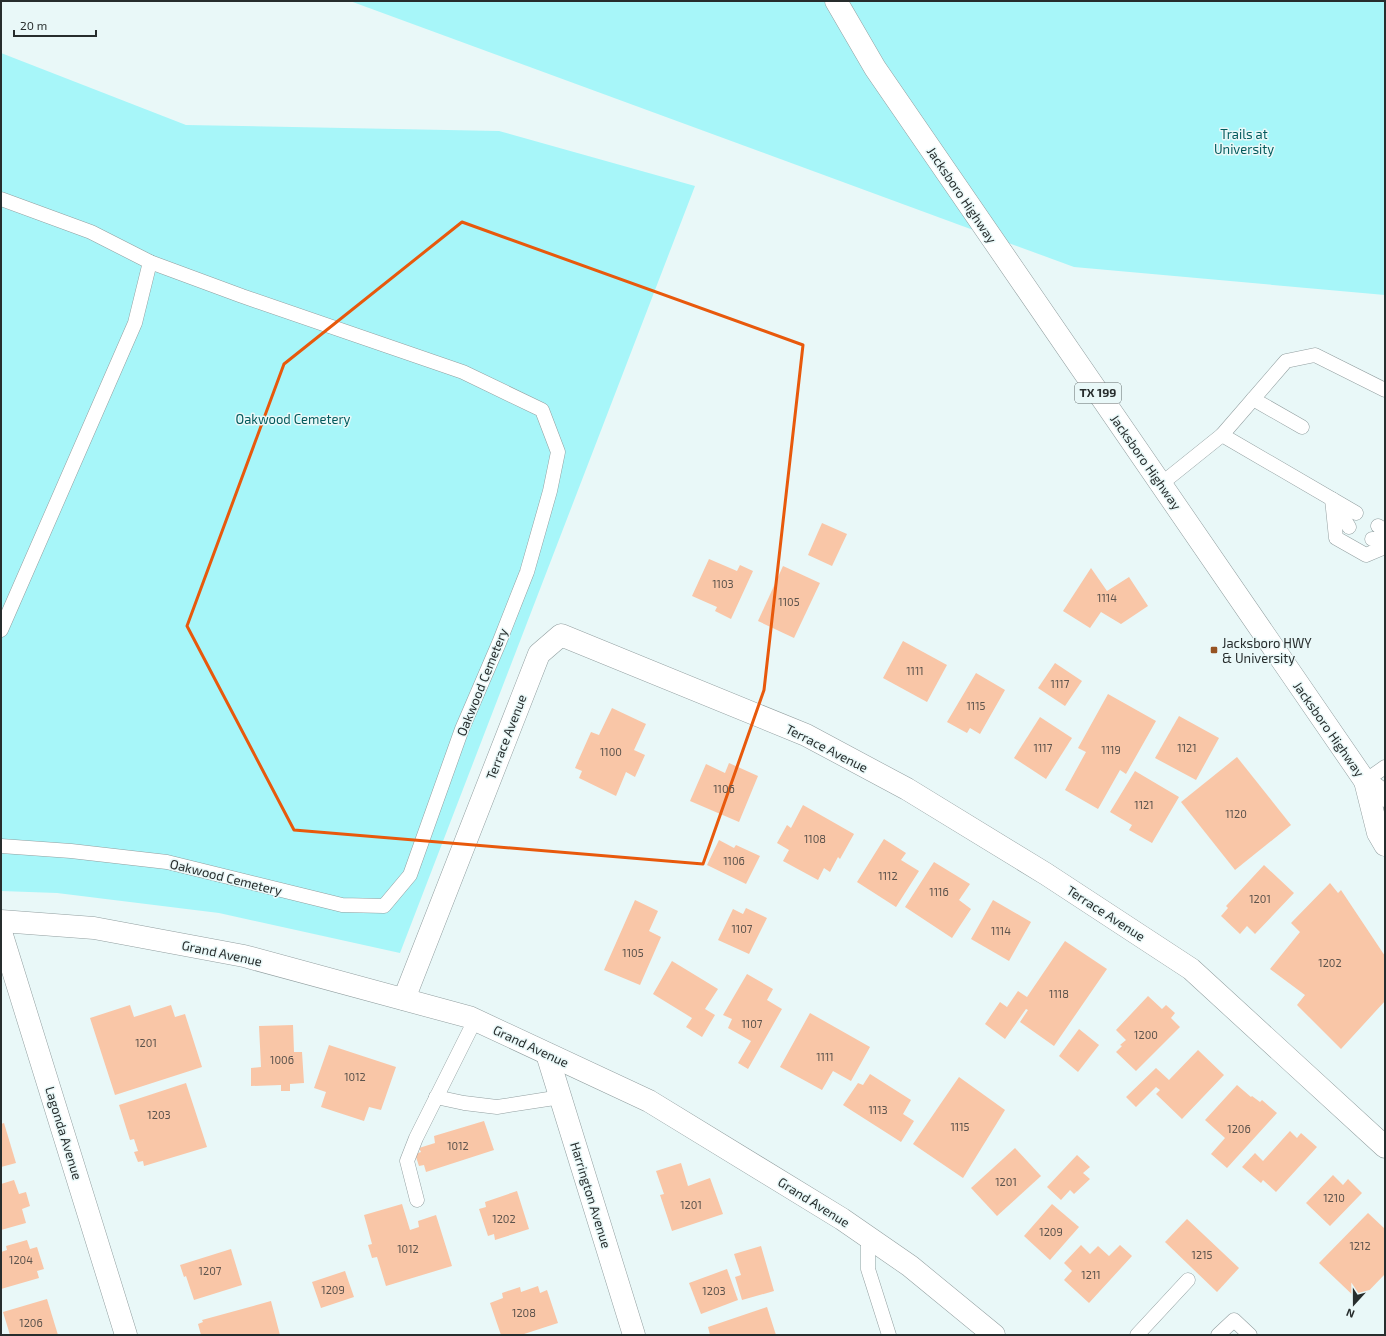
<svg xmlns="http://www.w3.org/2000/svg" width="1386" height="1336" font-family="'Exo 2',sans-serif">
<style>
.green{fill:#a7f6f9}
.building{fill:#f9c6a7}
.lines{fill:none;stroke-linecap:round;stroke-linejoin:round}
.service-casing{stroke:#929fa0;stroke-width:15}
.minor-casing{stroke:#929fa0;stroke-width:23}
.primary-casing{stroke:#929fa0;stroke-width:23}
.service{stroke:#fff;stroke-width:14}
.minor{stroke:#fff;stroke-width:22}
.primary{stroke:#fff;stroke-width:22}
.marked{fill:none;stroke:#e8590c;stroke-width:3;stroke-linejoin:round}
.poi-dot{fill:#965323;stroke:#e9f8f8;stroke-width:1.5}
.labels{text-anchor:middle;stroke-width:3;stroke-linejoin:round;paint-order:stroke}
.number-label{font-size:11px;fill:#5c534c}
.shield{fill:#e9f8f8;stroke:#616a6a;stroke-width:1}
.shield-label{font-size:12px;font-weight:bold;fill:#272d2d}
.park-label{font-size:13px;fill:#025a5d;stroke:#e9f8f8}
.street-label{font-size:13px;fill:#272d2d;stroke:#e9f8f8}
.poi-label{font-size:13px;fill:#272d2d;stroke:#e9f8f8;text-anchor:start}
</style>
<rect width="100%" height="100%" fill="#e9f8f8"/>
<g class="green">
<polygon points="350,1 1385,1 1385,295 1074,267"/>
<polygon points="1,53 186,125 499,131 695,186 400,953 219,913 57,893 1,891"/>
</g>
<g class="building">
<polygon points="822,523 847,534 832,566 808,555"/>
<polygon points="709,559 737,571 740,565 753,571 731,619 715,611 717,607 692,596"/>
<polygon points="783,566 820,583 794,638 758,621"/>
<polygon points="1091,568 1107,591 1129,577 1148,606 1121,624 1101,612 1090,628 1063,611"/>
<polygon points="903,641 947,665 927,702 883,678"/>
<polygon points="1055,663 1082,681 1065,706 1038,688"/>
<polygon points="976,673 1005,690 980,734 970,728 967,733 947,722"/>
<polygon points="1108,694 1156,721 1126,774 1120,770 1098,809 1065,790 1086,752 1078,748"/>
<polygon points="612,708 646,724 634,750 645,755 635,777 626,772 616,796 579,778 582,771 575,768 591,732 599,735"/>
<polygon points="1179,716 1219,738 1196,780 1155,758"/>
<polygon points="1040,717 1072,738 1046,779 1014,758"/>
<polygon points="1237,757 1291,825 1235,870 1181,802"/>
<polygon points="729,763 758,776 739,822 690,801 706,764 725,773"/>
<polygon points="1135,771 1179,797 1152,843 1129,830 1132,825 1110,812"/>
<polygon points="803,805 854,834 840,859 838,857 830,872 824,868 818,880 783,861 789,850 777,843 787,825 791,828"/>
<polygon points="884,839 906,853 901,860 919,871 896,907 857,882"/>
<polygon points="719,840 734,848 736,845 760,856 746,884 707,865"/>
<polygon points="934,862 970,884 959,900 971,909 952,938 905,907"/>
<polygon points="1264,865 1294,893 1255,934 1247,926 1240,934 1221,916 1228,908 1226,906"/>
<polygon points="1330,883 1338,893 1341,890 1385,956 1385,1001 1341,1049 1297,1005 1305,995 1270,969 1300,932 1291,923"/>
<polygon points="635,900 658,911 649,931 661,937 640,985 604,970"/>
<polygon points="993,900 1031,922 1009,961 971,939"/>
<polygon points="746,908 767,918 749,954 718,940 733,909 743,914"/>
<polygon points="1065,941 1107,969 1054,1046 1020,1022 1028,1010 1026,1009 1005,1039 985,1024 1000,1002 1007,1007 1018,991 1027,997"/>
<polygon points="672,961 718,989 705,1009 715,1015 702,1037 686,1027 692,1018 653,994"/>
<polygon points="747,974 773,989 767,1000 782,1009 748,1069 738,1063 751,1041 728,1028 732,1019 723,1015"/>
<polygon points="1148,996 1162,1009 1166,1005 1175,1013 1171,1018 1180,1027 1136,1071 1116,1052 1122,1046 1120,1045 1126,1040 1116,1030"/>
<polygon points="130,1005 134,1017 171,1005 175,1017 185,1014 202,1067 115,1095 90,1018"/>
<polygon points="810,1013 870,1047 851,1081 833,1071 822,1090 780,1067"/>
<polygon points="293,1025 294,1052 302,1052 304,1083 290,1084 290,1091 281,1091 281,1085 251,1086 251,1068 261,1067 259,1026"/>
<polygon points="1079,1029 1099,1045 1078,1072 1059,1056"/>
<polygon points="329,1045 396,1067 381,1110 369,1107 364,1121 321,1107 326,1092 314,1088"/>
<polygon points="1198,1050 1224,1075 1182,1119 1156,1094 1160,1090 1156,1087 1136,1107 1126,1097 1156,1068 1169,1080"/>
<polygon points="870,1074 911,1100 903,1114 914,1121 901,1142 843,1105 858,1083 863,1085"/>
<polygon points="959,1077 1005,1110 963,1178 913,1144"/>
<polygon points="186,1083 207,1147 144,1166 143,1161 138,1162 134,1152 138,1151 134,1139 130,1140 119,1105"/>
<polygon points="1237,1085 1251,1097 1252,1096 1260,1102 1262,1100 1277,1113 1227,1168 1211,1154 1225,1138 1205,1120"/>
<polygon points="484,1121 494,1150 426,1172 424,1165 419,1166 415,1154 421,1152 419,1148 435,1143 434,1136"/>
<polygon points="4,1123 16,1163 1,1167 1,1124"/>
<polygon points="1290,1131 1297,1138 1301,1133 1317,1147 1276,1192 1263,1180 1261,1183 1242,1167 1255,1153 1263,1161"/>
<polygon points="1015,1148 1041,1176 997,1216 971,1188"/>
<polygon points="1077,1155 1090,1167 1083,1173 1090,1179 1074,1194 1070,1190 1061,1200 1047,1187"/>
<polygon points="681,1163 688,1186 710,1178 723,1214 672,1231 660,1195 664,1194 656,1171"/>
<polygon points="1333,1175 1343,1185 1348,1179 1362,1193 1330,1226 1306,1203"/>
<polygon points="14,1180 19,1194 26,1192 30,1206 22,1209 26,1223 1,1230 1,1184"/>
<polygon points="517,1191 529,1229 495,1240 494,1234 488,1236 479,1209 486,1207 485,1202"/>
<polygon points="402,1204 410,1230 419,1227 418,1221 436,1215 452,1266 386,1286 377,1257 372,1258 368,1245 372,1244 364,1215"/>
<polygon points="1052,1204 1079,1227 1050,1260 1024,1236"/>
<polygon points="1368,1213 1385,1229 1385,1274 1359,1301 1319,1263"/>
<polygon points="1187,1219 1239,1268 1217,1292 1165,1242"/>
<polygon points="27,1240 30,1249 37,1247 44,1269 37,1271 39,1278 1,1289 1,1252 7,1250 6,1246"/>
<polygon points="1081,1245 1090,1254 1098,1246 1109,1256 1120,1245 1132,1256 1089,1303 1064,1280 1072,1271 1064,1263"/>
<polygon points="761,1246 774,1291 742,1300 735,1277 741,1275 734,1254"/>
<polygon points="231,1249 242,1285 194,1300 186,1276 184,1277 180,1265"/>
<polygon points="727,1269 738,1300 701,1314 689,1283"/>
<polygon points="345,1271 354,1297 321,1308 312,1282"/>
<polygon points="538,1286 540,1293 547,1290 558,1323 521,1335 501,1335 490,1303 503,1298 502,1293 520,1287 521,1292"/>
<polygon points="47,1299 58,1335 10,1335 3,1312"/>
<polygon points="271,1301 280,1335 201,1335 198,1324 203,1322 202,1320"/>
<polygon points="767,1307 776,1335 710,1335 708,1327"/>
</g>
<g class="lines">
<g class="service-casing">
<g id="service">
<polyline points="1,199 91,232 150,262 242,296 463,372 542,410 558,452 550,491 527,572 499,643 462,729 410,875 384,906 342,905 167,862 71,851 1,846"/>
<polyline points="1253,399 1302,427"/>
<polyline points="1222,435 1356,513"/>
<polyline points="1161,484 1222,435 1286,361 1315,355 1385,390"/>
<polyline points="1332,499 1336,538 1366,555 1385,547"/>
<polyline points="1334,502 1349,527"/>
<polyline points="1378,526 1385,530"/>
<polyline points="1372,539 1385,539"/>
<polyline points="1,630 135,323 150,262"/>
<polyline points="1365,781 1385,767"/>
<polyline points="436,1097 464,1103 497,1107 561,1097"/>
<polyline points="417,1200 407,1161 416,1138 475,1020"/>
<polyline points="868,1237 868,1269 889,1335"/>
<polyline points="1137,1335 1188,1280"/>
<polyline points="1218,1335 1234,1320 1250,1335"/>
</g>
</g>
<g class="minor-casing">
<g id="minor">
<polyline points="1,921 94,928 244,956 469,1017 649,1101 842,1219 910,1266 994,1335"/>
<polyline points="1,932 126,1335"/>
<polyline points="404,999 539,654 561,635 806,735 907,789 1046,874 1191,969 1385,1147"/>
<polyline points="547,1054 634,1335"/>
</g>
</g>
<g class="primary-casing">
<g id="primary">
<polyline points="836,1 875,68 1365,781 1385,796"/>
<polyline points="1365,781 1378,833 1385,845"/>
</g>
</g>
<use href="#service" class="service"/>
<use href="#minor" class="minor"/>
<use href="#primary" class="primary"/>
</g>
<path class="marked" d="M462,222L803,345L764,690L703,864L294,830L187,626L284,364Z"/>
<rect class="poi-dot" x="1210" y="646" width="8" height="8" rx="2"/>
<g class="labels">
<g class="number-label">
<text x="723" y="588">1103</text>
<text x="1107" y="602">1114</text>
<text x="789" y="606">1105</text>
<text x="915" y="675">1111</text>
<text x="1060" y="688">1117</text>
<text x="976" y="710">1115</text>
<text x="1043" y="752">1117</text>
<text x="1187" y="752">1121</text>
<text x="1111" y="754">1119</text>
<text x="611" y="756">1100</text>
<text x="724" y="793">1106</text>
<text x="1144" y="809">1121</text>
<text x="1236" y="818">1120</text>
<text x="815" y="843">1108</text>
<text x="734" y="865">1106</text>
<text x="888" y="880">1112</text>
<text x="939" y="896">1116</text>
<text x="1260" y="903">1201</text>
<text x="742" y="933">1107</text>
<text x="1001" y="935">1114</text>
<text x="633" y="957">1105</text>
<text x="1330" y="967">1202</text>
<text x="1059" y="998">1118</text>
<text x="752" y="1028">1107</text>
<text x="1146" y="1039">1200</text>
<text x="146" y="1047">1201</text>
<text x="825" y="1061">1111</text>
<text x="282" y="1064">1006</text>
<text x="355" y="1081">1012</text>
<text x="878" y="1114">1113</text>
<text x="159" y="1119">1203</text>
<text x="960" y="1131">1115</text>
<text x="1239" y="1133">1206</text>
<text x="458" y="1150">1012</text>
<text x="1006" y="1186">1201</text>
<text x="1334" y="1202">1210</text>
<text x="691" y="1209">1201</text>
<text x="504" y="1223">1202</text>
<text x="1051" y="1236">1209</text>
<text x="1360" y="1250">1212</text>
<text x="408" y="1253">1012</text>
<text x="1202" y="1259">1215</text>
<text x="21" y="1264">1204</text>
<text x="210" y="1275">1207</text>
<text x="1091" y="1279">1211</text>
<text x="333" y="1294">1209</text>
<text x="714" y="1295">1203</text>
<text x="524" y="1317">1208</text>
<text x="31" y="1327">1206</text>
</g>
<rect class="shield" x="1075" y="383" width="46" height="20" rx="3"/>
<g class="shield-label">
<text x="1098" y="397">TX 199</text>
</g>
<g class="park-label">
<text x="1244" y="139">Trails at<tspan x="1244" dy="15">University</tspan></text>
<text x="293" y="424">Oakwood Cemetery</text>
</g>
<g class="street-label">
<text transform="translate(962 195) rotate(56)" y="5">Jacksboro Highway</text>
<text transform="translate(1146 462) rotate(55)" y="5">Jacksboro Highway</text>
<text transform="translate(482 682) rotate(-68)" y="5">Oakwood Cemetery</text>
<text transform="translate(1329 729) rotate(55)" y="5">Jacksboro Highway</text>
<text transform="translate(506 737) rotate(-69)" y="5">Terrace Avenue</text>
<text transform="translate(827 748) rotate(27)" y="5">Terrace Avenue</text>
<text transform="translate(226 877) rotate(14)" y="5">Oakwood Cemetery</text>
<text transform="translate(1106 913) rotate(33)" y="5">Terrace Avenue</text>
<text transform="translate(222 953) rotate(12)" y="5">Grand Avenue</text>
<text transform="translate(531 1046) rotate(25)" y="5">Grand Avenue</text>
<text transform="translate(64 1133) rotate(73)" y="5">Lagonda Avenue</text>
<text transform="translate(591 1195) rotate(73)" y="5">Harrington Avenue</text>
<text transform="translate(814 1202) rotate(32)" y="5">Grand Avenue</text>
</g>
<g class="poi-label">
<text x="1222" y="648">Jacksboro HWY<tspan x="1222" dy="15">&amp; University</tspan></text>
</g>
</g>
<rect width="1386" height="1336" fill="none" stroke="#272d2d" stroke-width="4"/>
<g transform="translate(1354 1304) rotate(201)" stroke="#e9f8f8" stroke-width="3" paint-order="stroke">
<path d="M0-3L7 15L0 10L-7 15Z" fill="#272d2d"/>
<text y="-6" font-size="11" font-weight="bold" text-anchor="middle" fill="#272d2d">N</text>
</g>
<path d="M14 30v6h82v-6" fill="none" stroke="#272d2d" stroke-width="2"/>
<text x="20" y="30" font-size="12" fill="#272d2d" stroke="#e9f8f8" stroke-width="3" paint-order="stroke">20 m</text>
</svg>
